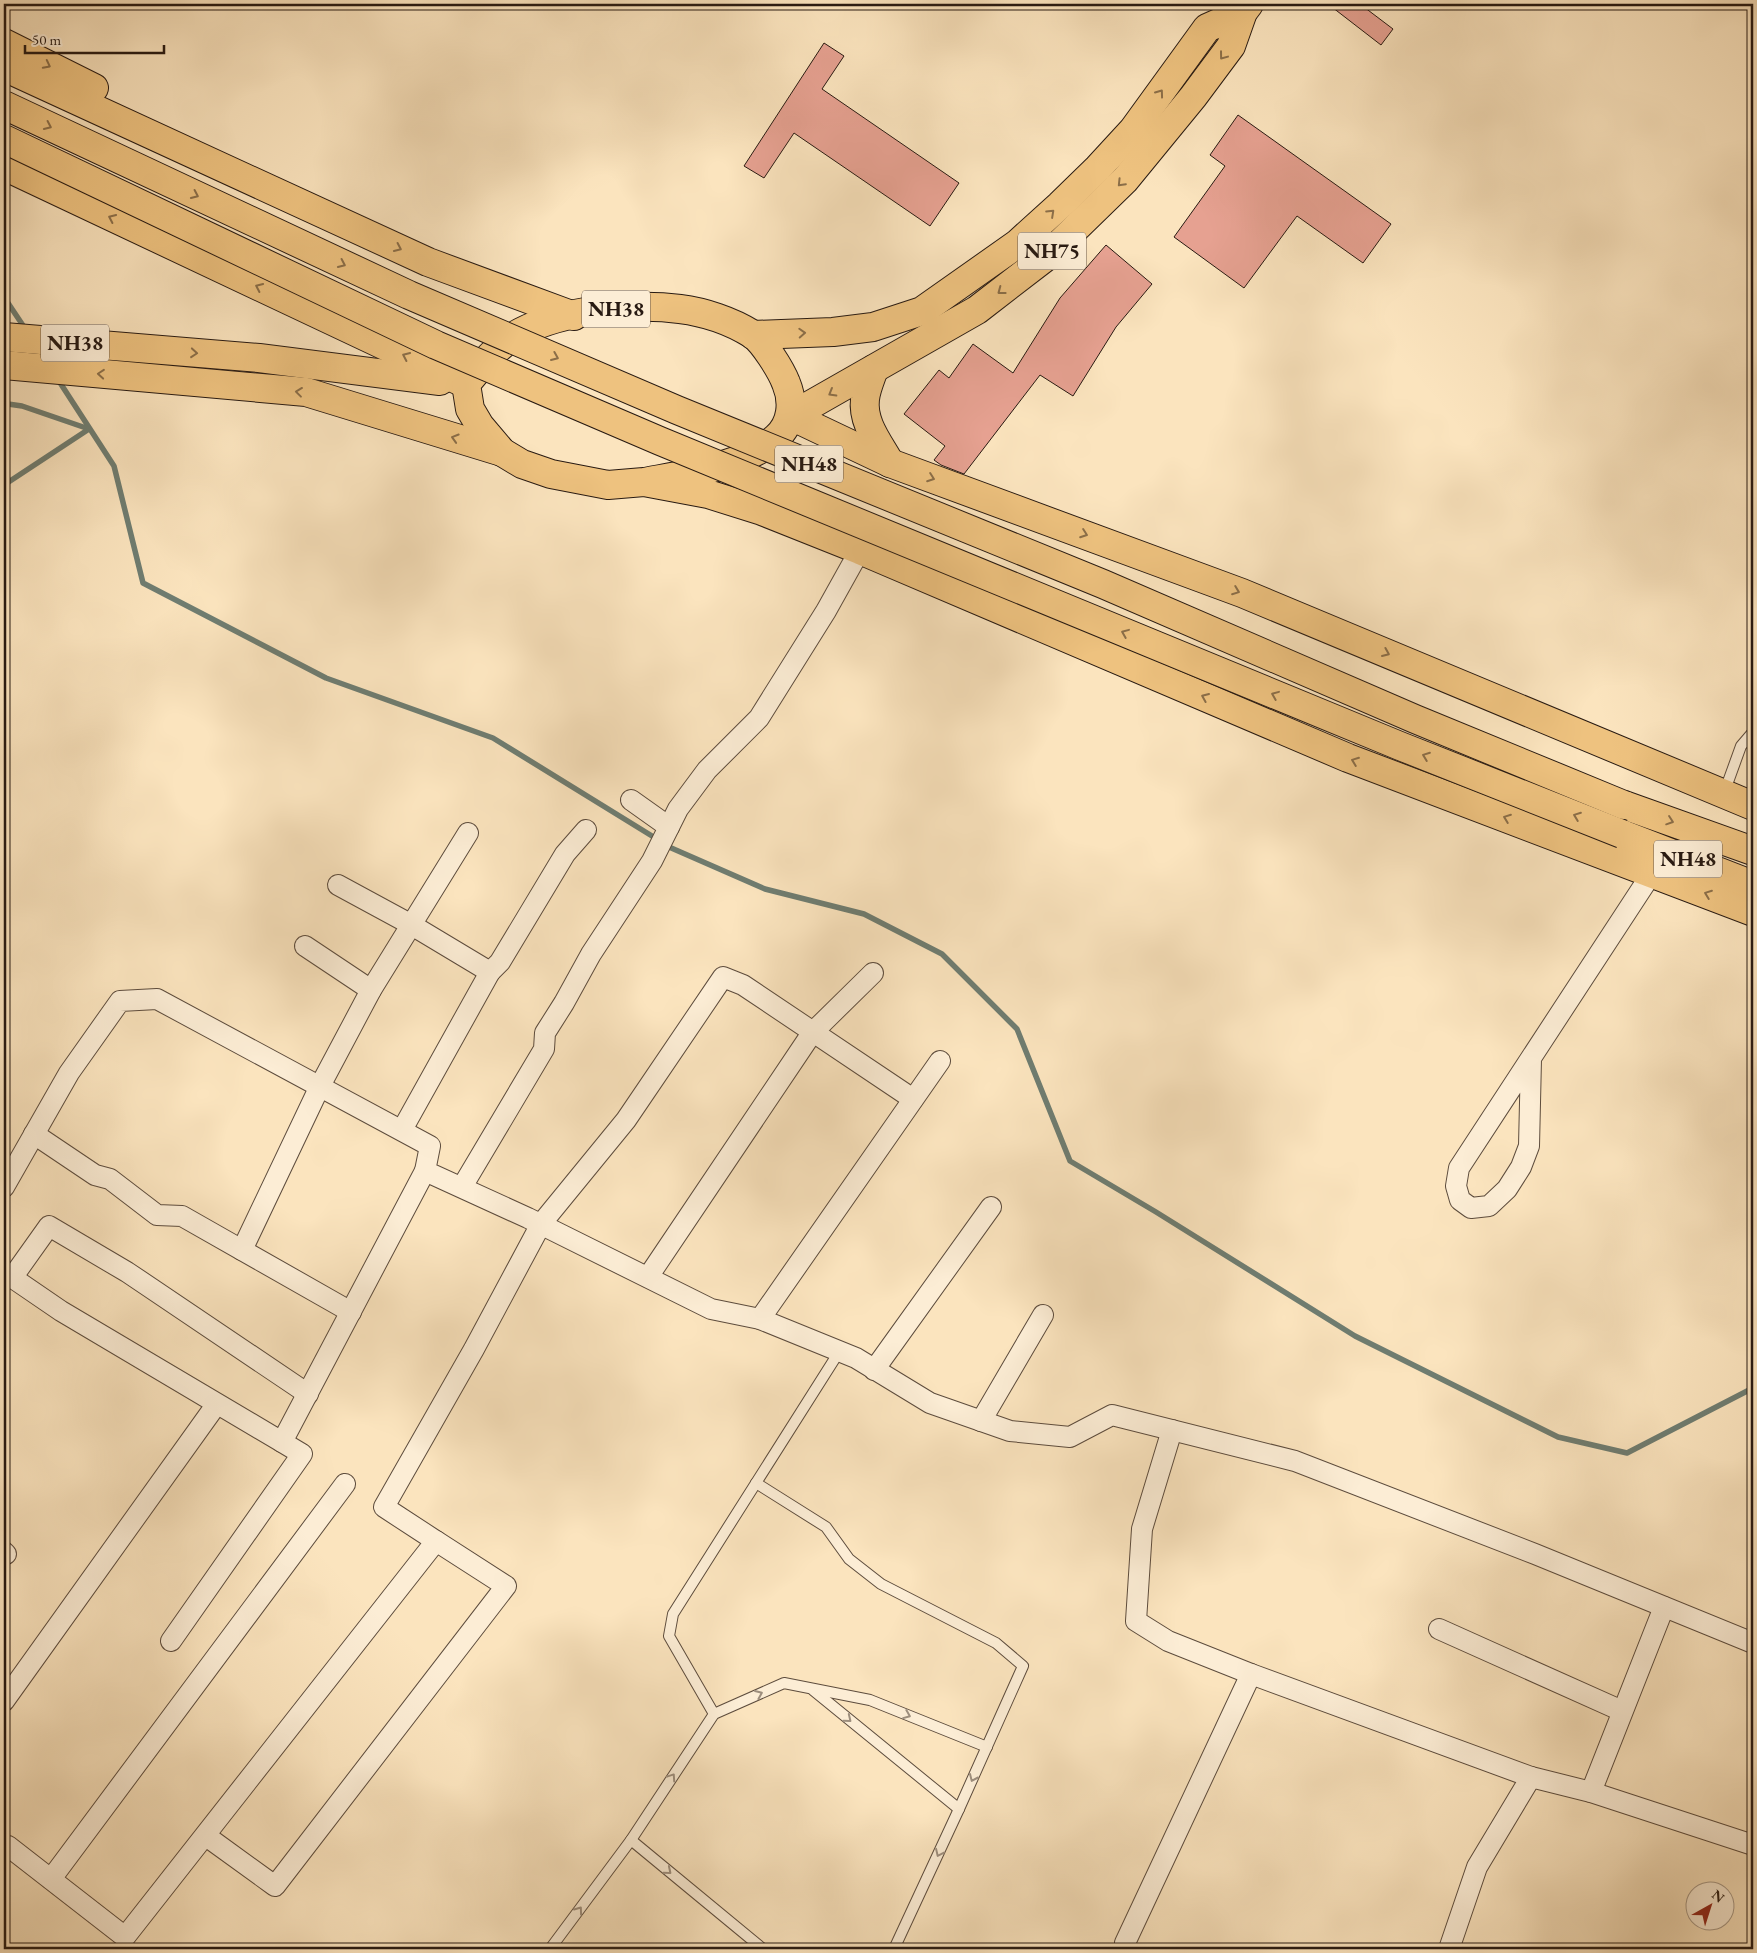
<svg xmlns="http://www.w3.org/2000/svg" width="1757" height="1953" font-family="'EB Garamond',serif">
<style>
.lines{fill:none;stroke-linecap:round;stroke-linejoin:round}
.stream{stroke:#6f7d71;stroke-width:5.5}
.building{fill:#e6a191;stroke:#281a12}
.service-casing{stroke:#5d4c3d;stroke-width:12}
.minor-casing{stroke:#5d4c3d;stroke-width:22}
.trunk-casing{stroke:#281a12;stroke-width:30}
.service{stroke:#fcedd5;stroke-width:10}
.minor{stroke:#fcedd5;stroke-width:20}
.trunk{stroke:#eec27f;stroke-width:28}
.trunk-bridge-casing{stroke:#281a12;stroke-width:30;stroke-linecap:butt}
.trunk-bridge{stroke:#eec27f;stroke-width:28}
.oneway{stroke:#8b6e48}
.oneway2{stroke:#9d8e7d}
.labels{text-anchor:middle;stroke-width:5;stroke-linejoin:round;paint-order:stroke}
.shield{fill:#fcedd5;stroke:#68594c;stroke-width:1}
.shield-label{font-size:21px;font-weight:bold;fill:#281a12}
</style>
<rect width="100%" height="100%" fill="#fbe4be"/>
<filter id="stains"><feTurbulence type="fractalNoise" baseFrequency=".004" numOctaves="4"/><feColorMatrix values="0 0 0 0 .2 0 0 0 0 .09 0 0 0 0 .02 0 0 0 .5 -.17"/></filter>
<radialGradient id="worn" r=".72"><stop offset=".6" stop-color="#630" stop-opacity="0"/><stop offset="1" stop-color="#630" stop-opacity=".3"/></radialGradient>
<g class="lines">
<g class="stream">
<polyline points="4,297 26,330"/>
<polyline points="57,378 114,466 143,583 326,678 493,738 652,836"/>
<polyline points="8,404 22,406 89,429"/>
<polyline points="4,485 89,429"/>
<polyline points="669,847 765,889 864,914 942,954 1017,1029 1070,1161 1156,1212 1355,1336 1558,1437 1627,1453 1753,1388"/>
</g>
</g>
<g class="building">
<polygon points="1328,4 1360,4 1393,29 1381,45"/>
<polygon points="824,43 844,56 822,89 959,183 930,226 794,133 764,178 744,166"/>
<polygon points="1238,115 1391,224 1363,263 1297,216 1244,288 1174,237 1225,166 1210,155"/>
<polygon points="1106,245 1152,284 1116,327 1073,396 1040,375 964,474 941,465 934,460 945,446 904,414 939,370 949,378 973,344 1013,373 1060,298"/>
</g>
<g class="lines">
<g class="service-casing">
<g id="service">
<polyline points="1724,793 1741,746 1753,732"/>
<polyline points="756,1483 826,1527 849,1559 881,1584 996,1643 1023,1666 959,1809 894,1949"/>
<polyline points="813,1690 959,1809"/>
<polyline points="714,1714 669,1636 673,1614 839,1352"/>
<polyline points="631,1840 763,1949"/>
<polyline points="550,1949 631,1840 714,1714 784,1683 870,1700 987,1747"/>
</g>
</g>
<g class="minor-casing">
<g id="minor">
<polyline points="631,800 669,827"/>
<polyline points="338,885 410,924 490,972"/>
<polyline points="305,946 371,990"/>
<polyline points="1531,1059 1529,1146 1521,1167 1507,1189 1489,1206 1471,1208 1460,1200 1456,1186 1459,1168 1652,873"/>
<polyline points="402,1130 490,972 500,962 565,854 586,830"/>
<polyline points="34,1134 95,1175 110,1179 157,1215 182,1216 351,1312"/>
<polyline points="4,1187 69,1073 120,1001 157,999 430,1146 425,1171 528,1218 711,1309 760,1319 856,1358 930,1403 1010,1431 1070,1437 1112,1415 1295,1461 1535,1554 1753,1643"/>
<polyline points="462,1187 544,1049 545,1033 564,1003 591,954 652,861 678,809 707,770 759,718 826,611 860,550"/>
<polyline points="242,1250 320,1086 371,990 468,833"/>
<polyline points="4,1272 61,1311 282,1442 425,1171"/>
<polyline points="648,1277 812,1033 873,973"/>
<polyline points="12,1278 49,1226 127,1272 308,1394"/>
<polyline points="760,1319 940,1061"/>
<polyline points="874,1370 991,1207"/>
<polyline points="981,1421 1043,1315"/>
<polyline points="1172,1430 1142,1529 1136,1621 1168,1641 1251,1674 1531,1777"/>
<polyline points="436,1541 384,1507 474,1349 541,1224 626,1120 723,977 743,985 913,1099"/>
<polyline points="4,1552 6,1554"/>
<polyline points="1439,1629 1622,1711"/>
<polyline points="171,1641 302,1454 282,1442"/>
<polyline points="4,1701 216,1405"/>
<polyline points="1591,1792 1664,1607"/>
<polyline points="4,1851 8,1846 125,1937 436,1541 506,1586 275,1886 206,1836"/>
<polyline points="51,1879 345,1484"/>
<polyline points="1125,1943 1251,1674"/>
<polyline points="1449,1949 1477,1867 1531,1777 1591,1792 1753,1845"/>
</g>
</g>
<g class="trunk-casing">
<g id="trunk">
<polyline points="4,43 94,88"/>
<polyline points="4,67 428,262 574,316"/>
<polyline points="4,166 466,384"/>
<polyline points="753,335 833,332 873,327 922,311 1017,244 1060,205 1098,168 1133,130 1207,28 1243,12"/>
<polyline points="4,337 259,358 440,381"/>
<polyline points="4,365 306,392 502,452"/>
<path d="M874,369C871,378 866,389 865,399C862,423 879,443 890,463"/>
<polyline points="791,416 890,463 1242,593 1753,806"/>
<polyline points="791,416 977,310 1047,256 1125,180 1193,97 1231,46 1243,12 1249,4"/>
<path d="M644,482C687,474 742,467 776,438C792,424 794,402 786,383C781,370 763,341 752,334C731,321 704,312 680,309C632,303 564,310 521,332C498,344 482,365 466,384L470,409L480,426L502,452L522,464L551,474L608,485L644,482L708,494L762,511L860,550L1348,758L1753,912"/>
<polyline points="1624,805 1753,851"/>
<polyline points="1622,834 1753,885"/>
</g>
</g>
<use href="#service" class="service"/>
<use href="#minor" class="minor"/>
<use href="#trunk" class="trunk"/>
<g class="trunk-bridge-casing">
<g id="trunk-bridge">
<polyline points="4,105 409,295 677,410 1103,584 1415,719 1624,805"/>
<polyline points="4,139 436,345 660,441 1400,746 1622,834"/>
</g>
</g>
<use href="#trunk-bridge" class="trunk-bridge"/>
</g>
<defs><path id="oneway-chevron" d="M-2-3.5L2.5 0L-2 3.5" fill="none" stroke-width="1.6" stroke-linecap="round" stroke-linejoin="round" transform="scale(1.25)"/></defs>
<g class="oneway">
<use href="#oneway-chevron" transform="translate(1223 56) rotate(127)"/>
<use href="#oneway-chevron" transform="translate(47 65) rotate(27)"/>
<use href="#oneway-chevron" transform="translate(1160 93) rotate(-54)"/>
<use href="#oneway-chevron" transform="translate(48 126) rotate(25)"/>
<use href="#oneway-chevron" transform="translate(1121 183) rotate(134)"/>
<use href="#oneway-chevron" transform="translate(195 195) rotate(25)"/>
<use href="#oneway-chevron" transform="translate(1051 213) rotate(-43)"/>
<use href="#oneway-chevron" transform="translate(112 218) rotate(-155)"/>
<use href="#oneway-chevron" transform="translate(398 248) rotate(25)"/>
<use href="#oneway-chevron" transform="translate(342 264) rotate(25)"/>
<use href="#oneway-chevron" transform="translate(259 287) rotate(-155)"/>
<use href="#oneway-chevron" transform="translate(1001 291) rotate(143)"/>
<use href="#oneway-chevron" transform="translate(802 333) rotate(-3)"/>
<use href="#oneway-chevron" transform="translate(194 353) rotate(5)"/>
<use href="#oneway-chevron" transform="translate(406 356) rotate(-155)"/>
<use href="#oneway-chevron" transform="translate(555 357) rotate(23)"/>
<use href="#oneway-chevron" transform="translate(101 374) rotate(-175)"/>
<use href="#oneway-chevron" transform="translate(299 392) rotate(-173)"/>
<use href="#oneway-chevron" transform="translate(832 393) rotate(150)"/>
<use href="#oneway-chevron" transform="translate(455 438) rotate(-163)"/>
<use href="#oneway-chevron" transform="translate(931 478) rotate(20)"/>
<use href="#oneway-chevron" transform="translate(1084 534) rotate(20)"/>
<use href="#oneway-chevron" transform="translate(1236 591) rotate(21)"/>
<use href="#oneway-chevron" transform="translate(1125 633) rotate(-158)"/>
<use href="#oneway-chevron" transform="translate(1386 653) rotate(23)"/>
<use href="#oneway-chevron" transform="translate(1275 695) rotate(-158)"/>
<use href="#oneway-chevron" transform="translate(1205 697) rotate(-157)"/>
<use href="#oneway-chevron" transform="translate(1426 756) rotate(-159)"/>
<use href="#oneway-chevron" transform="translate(1355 761) rotate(-159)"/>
<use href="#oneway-chevron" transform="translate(1577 816) rotate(-159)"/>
<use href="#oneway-chevron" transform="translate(1507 818) rotate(-159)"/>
<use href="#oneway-chevron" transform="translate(1670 821) rotate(19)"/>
<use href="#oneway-chevron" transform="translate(1708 894) rotate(-159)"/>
</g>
<g class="oneway2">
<use href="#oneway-chevron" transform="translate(759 1694) rotate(-23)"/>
<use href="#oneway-chevron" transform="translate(907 1715) rotate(22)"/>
<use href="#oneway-chevron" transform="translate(848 1719) rotate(39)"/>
<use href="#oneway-chevron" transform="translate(672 1777) rotate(-56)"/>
<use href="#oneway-chevron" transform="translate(973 1778) rotate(114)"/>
<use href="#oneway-chevron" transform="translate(939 1853) rotate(115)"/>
<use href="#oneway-chevron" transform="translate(668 1871) rotate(40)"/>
<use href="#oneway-chevron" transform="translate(579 1910) rotate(-54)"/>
</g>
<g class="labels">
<g class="shield">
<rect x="1018" y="232.5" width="68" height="37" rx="4"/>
<rect x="582" y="290.5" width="68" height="37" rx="4"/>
<rect x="41" y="324.5" width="68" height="37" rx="4"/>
<rect x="775" y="445.5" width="68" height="37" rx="4"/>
<rect x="1654" y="840.5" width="68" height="37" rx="4"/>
</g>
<g class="shield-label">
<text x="1052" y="258">NH75</text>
<text x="616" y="316">NH38</text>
<text x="75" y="350">NH38</text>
<text x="809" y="471">NH48</text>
<text x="1688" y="866">NH48</text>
</g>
</g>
<rect width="1757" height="1953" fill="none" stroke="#fbe4be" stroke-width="20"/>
<rect x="5" y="5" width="1747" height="1943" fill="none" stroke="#281a12" stroke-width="2.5"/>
<rect x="10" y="10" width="1737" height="1933" fill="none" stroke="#281a12"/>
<g transform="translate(1710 1906) rotate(39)"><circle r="24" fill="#fcedd5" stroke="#a79987"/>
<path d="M0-4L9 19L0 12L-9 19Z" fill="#8f2418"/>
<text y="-8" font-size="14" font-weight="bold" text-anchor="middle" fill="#281a12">N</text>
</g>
<path d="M25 45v8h139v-8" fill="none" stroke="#281a12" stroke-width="2.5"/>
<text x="32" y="45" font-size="15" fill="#281a12" stroke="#fcedd5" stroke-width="4" paint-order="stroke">50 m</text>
<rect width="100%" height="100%" filter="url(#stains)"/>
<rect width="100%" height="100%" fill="url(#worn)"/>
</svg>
